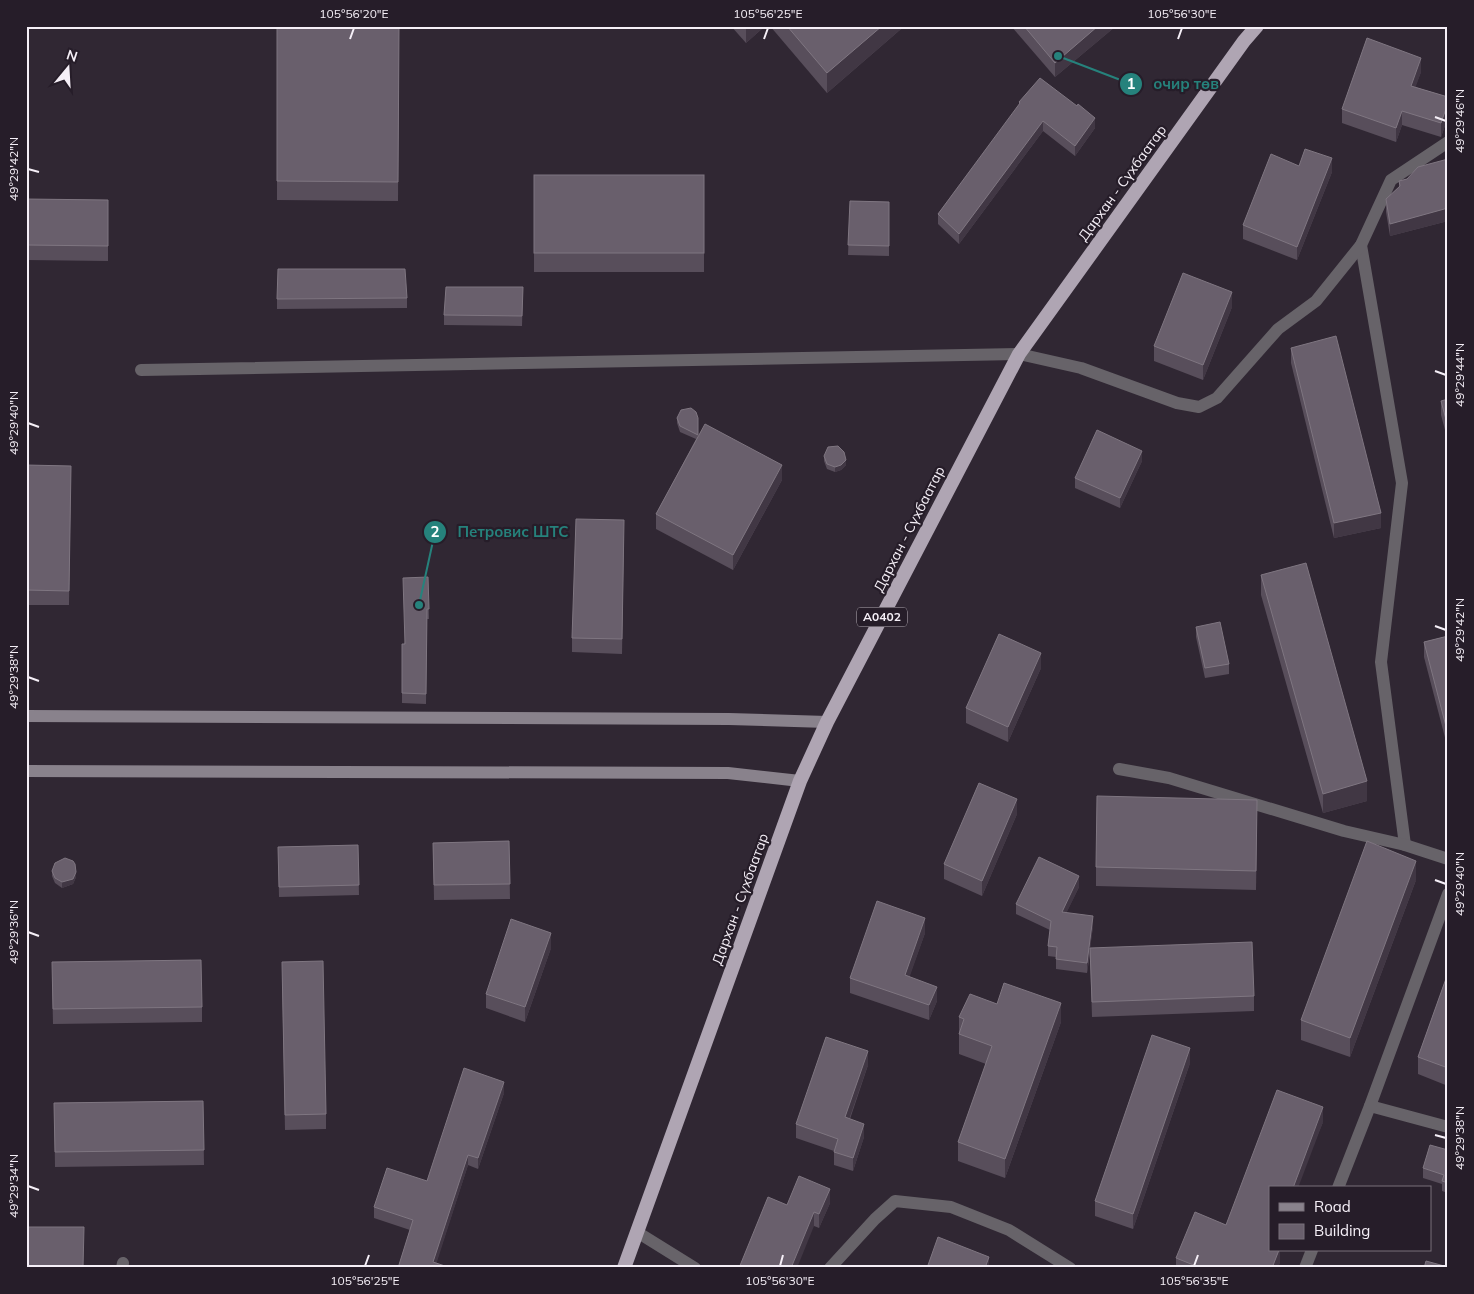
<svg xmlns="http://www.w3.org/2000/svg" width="1474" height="1294" font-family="Mulish,sans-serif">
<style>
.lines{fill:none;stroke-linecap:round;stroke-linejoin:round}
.minor{stroke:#676369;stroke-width:12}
.secondary{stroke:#89828c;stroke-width:12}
.trunk{stroke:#afa5b3;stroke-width:14}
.wall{fill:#584e5b}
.shaded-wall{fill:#413744}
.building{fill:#695f6c;stroke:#7f7681}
.ticks{fill:none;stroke:#f5eff7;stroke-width:2}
.labels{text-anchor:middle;stroke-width:4.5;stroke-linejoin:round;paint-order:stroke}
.shield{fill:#261d29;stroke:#b7b0b9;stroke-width:1}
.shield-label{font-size:12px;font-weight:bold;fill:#f5eff7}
.street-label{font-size:14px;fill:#f5eff7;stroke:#261d29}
.leader{fill:none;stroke:#26827c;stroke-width:2}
.callout-dot{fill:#26827c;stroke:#261d29;stroke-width:2}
.mark-label{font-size:15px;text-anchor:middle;font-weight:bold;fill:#fff}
.callout-label{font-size:15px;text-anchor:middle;font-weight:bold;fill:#26827c;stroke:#261d29;stroke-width:4.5;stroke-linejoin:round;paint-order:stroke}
.neatline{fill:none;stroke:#f5eff7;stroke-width:2}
.ticks-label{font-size:12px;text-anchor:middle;fill:#f5eff7}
</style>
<rect width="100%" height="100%" fill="#302733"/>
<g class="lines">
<g class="minor">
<polyline points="1361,245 1402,483 1381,662 1405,845"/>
<polyline points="141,370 1019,354 1081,368 1177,403 1199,407 1217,398 1278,329 1316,301 1361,245 1391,180 1448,142"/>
<polyline points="1119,769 1169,778 1344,831 1405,845 1448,859"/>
<polyline points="1370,1106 1448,1127"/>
<polyline points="1338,1188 1370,1106 1448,894"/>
<polyline points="637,1232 695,1268"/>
<polyline points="122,1268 123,1263"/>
<polyline points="830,1268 875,1219 895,1201 951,1207 1009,1230 1070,1268"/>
<polyline points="1305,1268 1312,1250"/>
</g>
<g class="secondary">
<polyline points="26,716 729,719 827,722"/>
<polyline points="26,771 728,773 800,781"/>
</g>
<polyline class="trunk" points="624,1268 800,781 827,722 1019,354 1244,41 1257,26"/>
</g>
<g class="wall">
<polygon points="277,26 399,26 398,201 277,200"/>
<polygon points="731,26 765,26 746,43"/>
<polygon points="770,26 901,26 901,29 827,93"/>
<polygon points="1011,26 1116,26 1055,77"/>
<polygon points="1421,72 1415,87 1448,97 1448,117 1441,137 1402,125 1396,142 1342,123 1342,109"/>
<polygon points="1019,102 1095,128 1075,156 1043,131 959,244 938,224 938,214 1019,106"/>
<polygon points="1448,159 1448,221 1390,236 1386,212 1386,199 1399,187 1399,181 1407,179"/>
<polygon points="1299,166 1332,172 1297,260 1243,239 1243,225"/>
<rect x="534" y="175" width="170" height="97"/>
<polygon points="26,199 108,200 108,261 26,260"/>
<polygon points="850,201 889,202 889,256 848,255"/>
<polygon points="523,287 522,326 444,325 444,315"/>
<polygon points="407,298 407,308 277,309 277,299"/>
<polygon points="1232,307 1203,380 1154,361 1154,346"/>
<polygon points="1291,348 1381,528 1334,538 1291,363"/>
<polygon points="1448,399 1448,441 1441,415 1441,401"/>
<polygon points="696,412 698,437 782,480 733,570 656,529 656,514 696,439 680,432 677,423 677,418"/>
<polygon points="824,456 846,465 841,470 835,472 827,469 824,461"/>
<polygon points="1142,461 1120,508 1075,488 1075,478"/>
<polygon points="26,465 71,466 69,605 26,605"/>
<polygon points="624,535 622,654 572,652 572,638"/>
<polygon points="1261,575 1367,801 1323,813 1261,595"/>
<polygon points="428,577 429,619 427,619 426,704 402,703 402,644 404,644"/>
<polygon points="1196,627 1229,664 1229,674 1205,678 1196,637"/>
<polygon points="1448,636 1448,749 1424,657 1424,642"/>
<polygon points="1041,668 1008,742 966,723 966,708"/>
<polygon points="1017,814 982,896 944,879 944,864"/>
<polygon points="1257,819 1256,890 1096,886 1096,867"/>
<polygon points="509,841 510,899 434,900 433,843"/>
<polygon points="358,845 359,895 279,897 278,847"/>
<polygon points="52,871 76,877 73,884 62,888 55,883 52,876"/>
<polygon points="1416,880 1350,1057 1301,1040 1301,1020"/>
<polygon points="1079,887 1066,913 1093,926 1090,948 1254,996 1254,1011 1092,1017 1090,954 1087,973 1056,969 1056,957 1048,956 1048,946 1050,930 1016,914 1016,904"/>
<polygon points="925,933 909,977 937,1001 929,1020 850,993 850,978"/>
<polygon points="551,948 525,1022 486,1008 486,994"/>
<polygon points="1448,973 1448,1086 1418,1074 1418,1057"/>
<polygon points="52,977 202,1007 202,1022 53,1024"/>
<polygon points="282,977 326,1114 326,1129 285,1130"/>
<polygon points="997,1004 1061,1022 1005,1178 958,1161 958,1142 986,1064 959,1054 959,1017"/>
<polygon points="1190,1063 1133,1229 1095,1216 1095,1201"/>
<polygon points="868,1065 850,1119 864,1137 853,1171 834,1165 834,1151 796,1138 796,1124"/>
<polygon points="504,1093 478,1169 468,1165 436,1263 445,1268 398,1268 410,1230 374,1218 374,1207 427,1181"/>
<polygon points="203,1101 204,1165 55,1167 54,1103"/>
<polygon points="1323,1122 1270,1250 1280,1250 1280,1262 1278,1268 1176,1268 1176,1258 1226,1225"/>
<polygon points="1448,1150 1448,1193 1442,1191 1442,1184 1423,1178 1423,1168"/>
<polygon points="830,1203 819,1228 814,1226 787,1205"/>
</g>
<g class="shaded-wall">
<polygon points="746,26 765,26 746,43"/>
<polygon points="882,26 901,26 901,29 827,93 827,73"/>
<polygon points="1098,26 1116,26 1055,77 1055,63"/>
<polygon points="1421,58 1421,72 1411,100 1411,86"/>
<polygon points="1448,103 1448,117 1441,137 1441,123"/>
<polygon points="1402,111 1402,125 1396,142 1396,128"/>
<polygon points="1095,118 1095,128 1075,156 1075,146"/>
<polygon points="1043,121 1043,131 959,244 959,234"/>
<polygon points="1332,158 1332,172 1297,260 1297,247"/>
<polygon points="1448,208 1448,221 1390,236 1390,224"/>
<polygon points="1232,292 1232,307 1203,380 1203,365"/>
<polygon points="1142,451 1142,461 1120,508 1120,498"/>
<polygon points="846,460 846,465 841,470 835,472 835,467"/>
<polygon points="782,465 782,480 733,570 733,555"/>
<polygon points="1381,513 1381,528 1334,538 1334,523"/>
<polygon points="1041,653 1041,668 1008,742 1008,727"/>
<polygon points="1367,781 1367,801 1323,813 1323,794"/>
<polygon points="1017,799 1017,814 982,896 982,881"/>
<polygon points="1257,800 1257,819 1256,890 1256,871"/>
<polygon points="1416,861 1416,880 1350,1057 1350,1038"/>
<polygon points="76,872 76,877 73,884 62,888 62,882"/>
<polygon points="1079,876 1079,887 1062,922 1062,912"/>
<polygon points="1093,916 1093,926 1087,973 1087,963"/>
<polygon points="925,918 925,933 905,990 905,975"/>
<polygon points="551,933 551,948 525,1022 525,1007"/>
<polygon points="937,987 937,1001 929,1020 929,1005"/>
<polygon points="1061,1003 1061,1022 1005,1178 1005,1159"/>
<polygon points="1190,1048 1190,1063 1133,1229 1133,1214"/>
<polygon points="868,1051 868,1065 845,1131 845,1117"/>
<polygon points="504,1082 504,1093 478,1169 478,1158"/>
<polygon points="1323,1107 1323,1122 1298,1188 1293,1188"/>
<polygon points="864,1124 864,1137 853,1171 853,1158"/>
<polygon points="468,1155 468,1165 435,1268 433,1262"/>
<polygon points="830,1189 830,1203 819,1228 819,1214"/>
<polygon points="814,1212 814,1226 797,1268 791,1268"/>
<polygon points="1279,1250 1280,1250 1280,1262 1278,1268 1272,1268"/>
<polygon points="989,1257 989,1268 985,1268"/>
</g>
<g class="building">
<polygon points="277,26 399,26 398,182 277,181"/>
<polygon points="787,26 882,26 827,73"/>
<polygon points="1024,26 1098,26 1055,63"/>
<polygon points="1367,38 1421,58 1411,86 1448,97 1448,103 1441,123 1402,111 1396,128 1342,109"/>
<polygon points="1040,78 1077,106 1078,104 1095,118 1075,146 1043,121 959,234 938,214 1020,103 1019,102"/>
<polygon points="1305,149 1332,158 1297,247 1243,225 1271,154 1299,166"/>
<polygon points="1448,159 1448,208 1390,224 1386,199 1400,186 1399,181 1407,179 1418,167"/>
<rect x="534" y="175" width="170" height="78"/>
<polygon points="26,199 108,200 108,246 26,245"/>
<polygon points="850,201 889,202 889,246 848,245"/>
<polygon points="278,269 405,269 407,298 277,299"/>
<polygon points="1183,273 1232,292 1203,365 1154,346"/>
<polygon points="446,287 523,287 522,316 444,315"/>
<polygon points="1336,336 1381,513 1334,523 1291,348"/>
<polygon points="1448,399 1448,427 1441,401"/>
<polygon points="691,408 696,412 698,418 698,435 680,426 677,418 681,410"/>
<polygon points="705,424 782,465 733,555 656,514"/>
<polygon points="1097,430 1142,451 1120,498 1075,478"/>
<polygon points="838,446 844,452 846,460 841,465 835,467 827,464 824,456 828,447"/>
<polygon points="26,465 71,466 69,591 26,590"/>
<polygon points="576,519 624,520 622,639 572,638"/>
<polygon points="1306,563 1367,781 1323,794 1261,575"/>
<polygon points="428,577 429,609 427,609 426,694 402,693 402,644 405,644 403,578"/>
<polygon points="1220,622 1229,664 1205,668 1196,627"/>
<polygon points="999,634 1041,653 1008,727 966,708"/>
<polygon points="1448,636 1448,734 1424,642"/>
<polygon points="979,783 1017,799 982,881 944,864"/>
<polygon points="1097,796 1257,800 1256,871 1096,867"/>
<polygon points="509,841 510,884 434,885 433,843"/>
<polygon points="1367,841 1416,861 1350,1038 1301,1020"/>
<polygon points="358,845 359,885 279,887 278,847"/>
<polygon points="1039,857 1079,876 1062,912 1093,916 1087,963 1056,959 1057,947 1048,946 1051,921 1016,904"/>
<polygon points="65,858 73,861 75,864 76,872 73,879 62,882 55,878 52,871 55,863"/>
<polygon points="877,901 925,918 905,975 937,987 929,1005 850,978"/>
<polygon points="511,919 551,933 525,1007 486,994"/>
<polygon points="1252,942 1254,996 1092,1002 1090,948"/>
<polygon points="201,960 202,1007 53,1009 52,962"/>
<polygon points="323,961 326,1114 285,1115 282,962"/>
<polygon points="1448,973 1448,1068 1418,1057"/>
<polygon points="1004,983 1061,1003 1005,1159 958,1142 992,1046 959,1034 964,1019 959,1017 970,994 997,1004"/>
<polygon points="1152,1035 1190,1048 1133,1214 1095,1201"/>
<polygon points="826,1037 868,1051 845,1117 864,1124 853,1158 834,1152 838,1139 796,1124"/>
<polygon points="464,1068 504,1082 478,1158 468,1155 433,1262 445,1266 445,1268 398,1268 413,1220 374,1207 387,1168 427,1181"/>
<polygon points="1277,1090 1323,1107 1293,1188 1270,1188 1270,1250 1279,1250 1272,1268 1201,1268 1176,1258 1195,1212 1226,1225"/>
<polygon points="203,1101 204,1150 55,1152 54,1103"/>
<polygon points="1430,1145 1448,1150 1448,1183 1442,1181 1444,1175 1423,1168"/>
<polygon points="799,1176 830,1189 819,1214 814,1212 791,1268 739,1268 768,1197 787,1205"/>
<polygon points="26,1227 84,1227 83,1268 26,1268"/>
<polygon points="938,1237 989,1257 985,1268 927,1268"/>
<polygon points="1426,1261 1448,1267 1448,1268 1424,1268"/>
</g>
<path class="ticks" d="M350,39L354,28M764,39L768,28M1178,39L1182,28M1435,117L1446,121M28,169L39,172M1435,371L1446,375M28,423L39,427M1435,626L1446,630M28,677L39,681M1435,880L1446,884M28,932L39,936M1435,1135L1446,1138M28,1186L39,1190M365,1266L369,1255M780,1266L783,1255M1194,1266L1198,1255"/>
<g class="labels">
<rect class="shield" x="857" y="607.5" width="50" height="19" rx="4"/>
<g class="shield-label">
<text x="882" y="621">A0402</text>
</g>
<g class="street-label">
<text transform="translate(1122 183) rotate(-54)" y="5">Дархан - Сүхбаатар</text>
<text transform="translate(909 529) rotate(-63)" y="5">Дархан - Сүхбаатар</text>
<text transform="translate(740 899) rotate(-70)" y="5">Дархан - Сүхбаатар</text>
</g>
</g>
<path class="leader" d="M1058 56L1131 84M419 605L435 532"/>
<g class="callout-dot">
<circle cx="1058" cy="56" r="5"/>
<circle cx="419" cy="605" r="5"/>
<circle cx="1131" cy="84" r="12"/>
<circle cx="435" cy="532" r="12"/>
</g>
<g class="mark-label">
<text x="1131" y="89">1</text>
<text x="435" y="537">2</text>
</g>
<g class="callout-label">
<text x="1186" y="89">очир төв</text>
<text x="513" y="537">Петровис ШТС</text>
</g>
<rect width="1474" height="1294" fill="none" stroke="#261d29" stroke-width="55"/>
<rect x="1269" y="1186" width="162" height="65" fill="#261d29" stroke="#79717b"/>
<rect x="1279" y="1203" width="25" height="8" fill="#89828c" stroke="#79717b"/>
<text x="1314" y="1212" font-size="15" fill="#f5eff7">Road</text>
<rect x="1279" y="1224" width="25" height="15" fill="#695f6c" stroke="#79717b"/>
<text x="1314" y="1236" font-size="15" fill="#f5eff7">Building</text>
<g transform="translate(68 68) rotate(18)" stroke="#261d29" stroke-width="4" paint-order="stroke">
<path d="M0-4L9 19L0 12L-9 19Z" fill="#f5eff7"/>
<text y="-8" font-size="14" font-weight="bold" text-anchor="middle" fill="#f5eff7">N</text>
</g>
<rect x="28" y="28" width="1418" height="1238" class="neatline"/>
<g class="ticks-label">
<text x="354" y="18">105°56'20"E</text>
<text x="768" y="18">105°56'25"E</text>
<text x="1182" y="18">105°56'30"E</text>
<text transform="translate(1460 121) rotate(-90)" y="4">49°29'46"N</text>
<text transform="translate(14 169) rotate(-90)" y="4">49°29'42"N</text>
<text transform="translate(1460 375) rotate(-90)" y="4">49°29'44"N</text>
<text transform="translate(14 423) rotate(-90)" y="4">49°29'40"N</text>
<text transform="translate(1460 630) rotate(-90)" y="4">49°29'42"N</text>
<text transform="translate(14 677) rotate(-90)" y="4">49°29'38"N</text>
<text transform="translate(1460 884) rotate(-90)" y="4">49°29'40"N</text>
<text transform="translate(14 932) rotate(-90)" y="4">49°29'36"N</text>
<text transform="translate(1460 1138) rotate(-90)" y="4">49°29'38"N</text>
<text transform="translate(14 1186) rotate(-90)" y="4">49°29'34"N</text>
<text x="365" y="1285">105°56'25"E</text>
<text x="780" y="1285">105°56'30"E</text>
<text x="1194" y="1285">105°56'35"E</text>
</g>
</svg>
